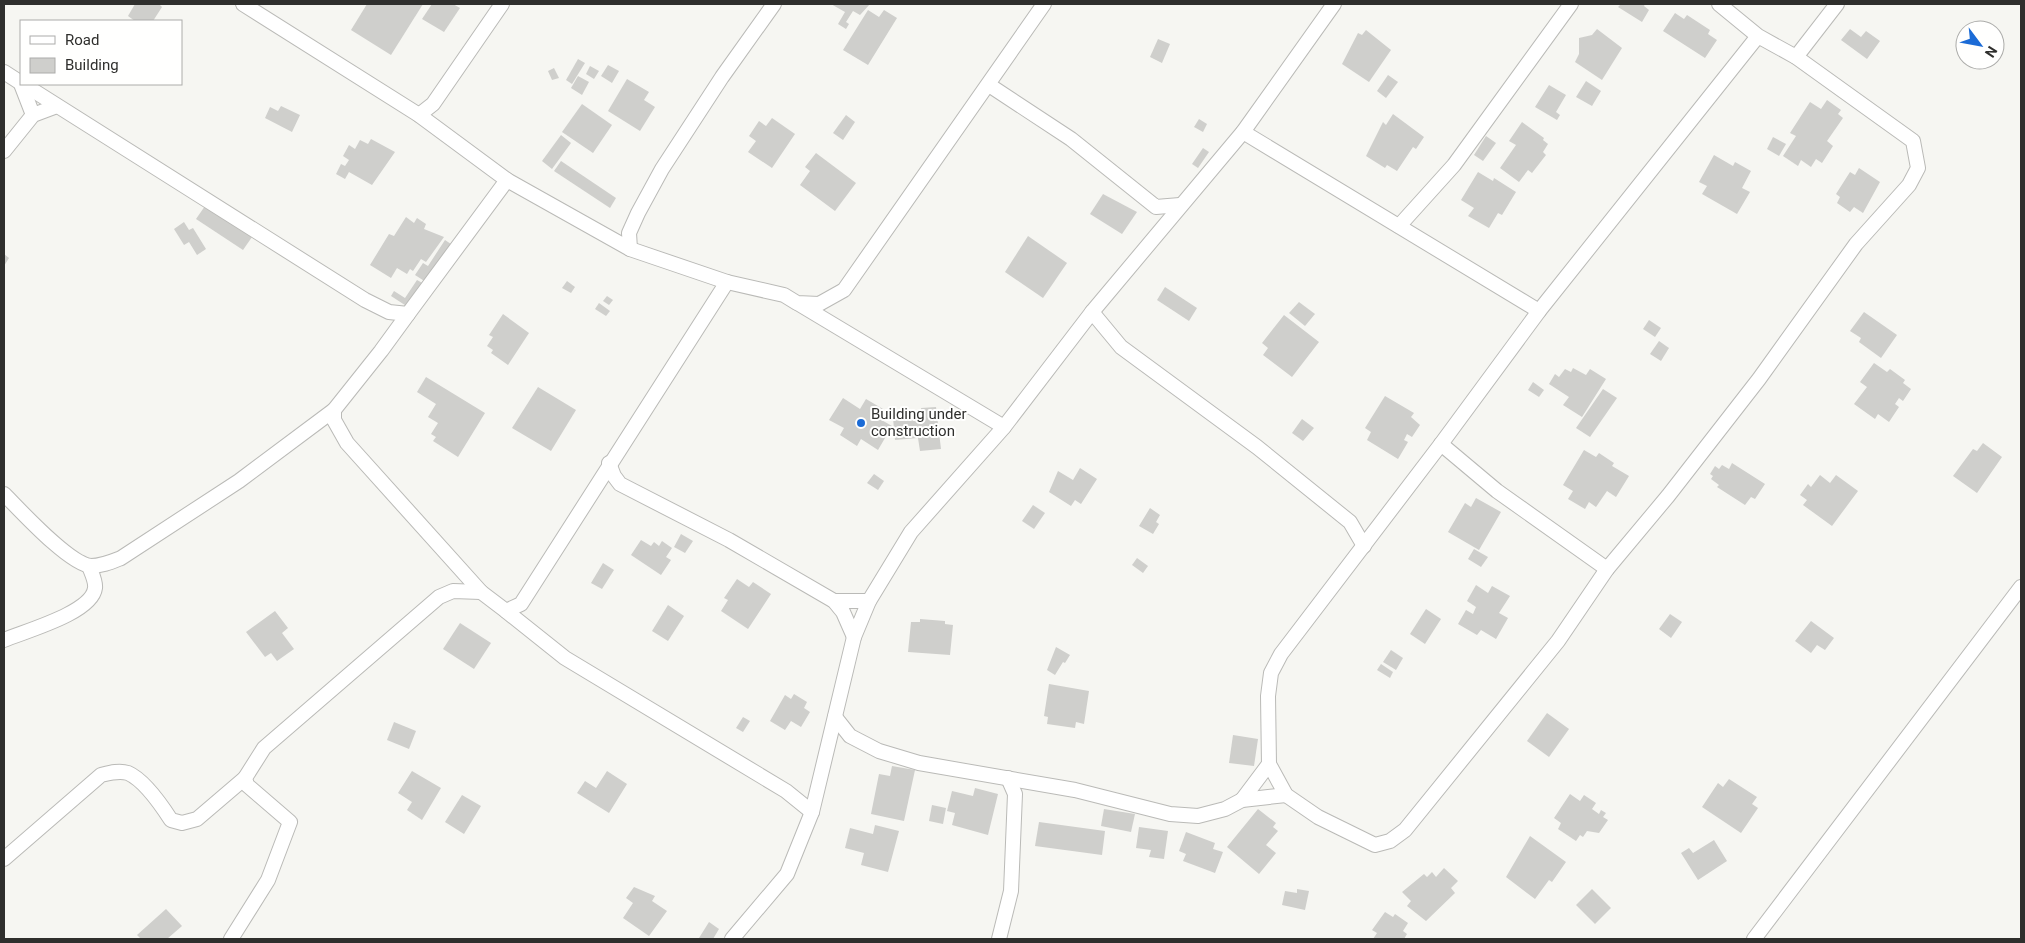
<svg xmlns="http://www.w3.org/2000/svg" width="2025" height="943" font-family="Roboto,sans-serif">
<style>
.building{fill:#cfcfcc}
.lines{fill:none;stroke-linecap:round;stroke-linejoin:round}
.minor-casing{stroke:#babab7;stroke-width:16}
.minor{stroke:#fff;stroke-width:14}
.poi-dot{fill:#1b6bd6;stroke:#fffffe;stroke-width:2}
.labels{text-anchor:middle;stroke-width:4;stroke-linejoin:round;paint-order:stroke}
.poi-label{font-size:15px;fill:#2f2f2d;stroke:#fffffe;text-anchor:start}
</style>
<rect width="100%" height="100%" fill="#f6f6f2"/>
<g class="building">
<polygon points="135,4 159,4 162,7 153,21 135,21 128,16"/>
<polygon points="367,4 423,4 391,55 351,30"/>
<polygon points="432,4 453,4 460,8 444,32 422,19"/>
<polygon points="831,4 870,4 860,15 853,11 846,22 849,24 846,29 838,24 845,12"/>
<polygon points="1621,4 1645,4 1644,6 1649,10 1642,22 1618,7"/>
<polygon points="868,10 879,17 884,10 897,18 868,65 843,50"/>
<polygon points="1675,13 1684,19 1687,15 1710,30 1708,34 1717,40 1705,58 1663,31"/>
<polygon points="1597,29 1622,48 1602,80 1575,62 1579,54 1579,38 1592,35"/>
<polygon points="1850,29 1861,37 1866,31 1880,41 1867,59 1841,40"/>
<polygon points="1366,30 1391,50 1369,82 1342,64 1358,33 1362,35"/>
<polygon points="1158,39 1170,44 1162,63 1150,57"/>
<polygon points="578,59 585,63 572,84 566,80"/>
<polygon points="608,65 619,71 612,83 601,76"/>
<polygon points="590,66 599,71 594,79 586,74"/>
<polygon points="554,68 559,78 552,80 548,71"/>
<polygon points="1388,75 1398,82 1386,98 1377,91"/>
<polygon points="578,76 589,82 582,95 571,88"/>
<polygon points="627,79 649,92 644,100 655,107 640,131 608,111"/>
<polygon points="1586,81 1601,91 1592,106 1576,97"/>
<polygon points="1549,85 1566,95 1556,112 1560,115 1557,120 1535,107"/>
<polygon points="1827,100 1841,110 1838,114 1843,118 1827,141 1833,146 1822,163 1816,159 1811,167 1801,160 1798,166 1783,156 1796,136 1790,133 1810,102 1821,109"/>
<polygon points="582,104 612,125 593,153 562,132"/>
<polygon points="281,106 300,115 292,132 265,118 270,107 278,111"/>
<polygon points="1393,114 1424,137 1416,149 1413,147 1397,171 1387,165 1385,168 1366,156 1383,122 1386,125"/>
<polygon points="846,115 855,122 843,140 833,133"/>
<polygon points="772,118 795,134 772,168 748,152 756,141 749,136 759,121 766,126"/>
<polygon points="1199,119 1207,124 1203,132 1194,127"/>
<polygon points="1522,122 1544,138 1543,140 1548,144 1543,152 1546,155 1532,173 1528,170 1519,182 1500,168 1516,145 1509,141"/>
<polygon points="561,135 571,143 552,169 542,161"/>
<polygon points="1486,136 1496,143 1483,161 1474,155"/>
<polygon points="1773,137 1786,144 1779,156 1767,149"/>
<polygon points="371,139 395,152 372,185 349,172 345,179 336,174 341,164 345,166 349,160 343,156 349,145 355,149 360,140 368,144"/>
<polygon points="1203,148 1209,152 1198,168 1192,164"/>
<polygon points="816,153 856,183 835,211 800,185 810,171 805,167"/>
<polygon points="1714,155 1733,166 1735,162 1751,171 1742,188 1750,192 1737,214 1702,194 1707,186 1699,182"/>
<polygon points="561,161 616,198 610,208 554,171"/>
<polygon points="1859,168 1880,182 1863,213 1854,207 1850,212 1837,203 1840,197 1836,194 1850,172 1855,175"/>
<polygon points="1478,172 1493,181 1494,178 1516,192 1502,215 1498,213 1489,228 1468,216 1474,208 1461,200"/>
<polygon points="1103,194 1137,212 1122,234 1090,214"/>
<polygon points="205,206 252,237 243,250 196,219"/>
<polygon points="406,217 414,223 417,218 426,224 424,229 444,237 426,262 421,259 413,271 410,269 407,274 397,268 391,278 370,265 389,234 394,236"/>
<polygon points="184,222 189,230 193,228 206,249 197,255 189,242 184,245 174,229"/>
<polygon points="1028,236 1067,263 1043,298 1005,272"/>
<polygon points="445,240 454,246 429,284 415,275 423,263 428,266"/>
<polygon points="4,254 9,258 4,266"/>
<polygon points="417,280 426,285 411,309 391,296 394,291 405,298"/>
<polygon points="567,281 575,287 571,293 562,288"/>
<polygon points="1165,287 1197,308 1189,321 1157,300"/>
<polygon points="607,296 613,300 609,305 603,301"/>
<polygon points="1299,302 1315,314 1305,326 1289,313"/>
<polygon points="599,303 610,311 606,316 595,309"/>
<polygon points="1864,312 1897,335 1881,358 1859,342 1861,338 1850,331"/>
<polygon points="503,314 529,333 508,365 491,353 493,350 487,346 493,337 489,335"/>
<polygon points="1284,315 1319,342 1292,377 1263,355 1268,348 1262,343"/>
<polygon points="1649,320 1661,328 1655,337 1643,329"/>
<polygon points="1659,341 1669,348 1661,361 1650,354"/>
<polygon points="1874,363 1887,372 1890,369 1905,380 1903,383 1911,389 1903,401 1899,398 1895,404 1899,407 1889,422 1878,414 1875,419 1854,404 1867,387 1860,382"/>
<polygon points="1573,368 1586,375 1590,369 1606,379 1582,417 1563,405 1569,397 1549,384 1555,374 1559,377 1565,369 1571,372"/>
<polygon points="426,377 485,413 458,457 433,441 436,437 431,434 438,423 428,417 436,404 417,392"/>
<polygon points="1533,382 1544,390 1539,397 1528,390"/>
<polygon points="538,387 576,410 551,451 512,428"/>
<polygon points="1603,389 1617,398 1590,437 1576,428"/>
<polygon points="1385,396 1414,413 1411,417 1420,425 1412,437 1407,434 1404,440 1408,442 1398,459 1367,440 1371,432 1365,428"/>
<polygon points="843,398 860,409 866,399 883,409 878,418 892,426 878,450 861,439 857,446 840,435 844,428 829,420"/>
<polygon points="936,407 941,449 920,451 918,438 895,440 893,418 922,415 921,408"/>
<polygon points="1302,419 1314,428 1303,441 1292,433"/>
<polygon points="1983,443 2002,457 1977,493 1953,476 1973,449 1977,451"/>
<polygon points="1584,450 1596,457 1599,453 1614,463 1612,466 1629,476 1616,497 1607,491 1596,507 1589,502 1585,509 1568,499 1573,491 1563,485"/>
<polygon points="1732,463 1765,484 1755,499 1751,497 1745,505 1717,487 1719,485 1711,479 1713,476 1710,474 1715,466 1719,469 1722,465 1729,469"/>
<polygon points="1080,468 1097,479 1081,504 1075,500 1071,506 1049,492 1058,471 1073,480"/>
<polygon points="874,474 884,481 878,490 867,483"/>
<polygon points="1820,475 1830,483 1836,475 1858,491 1832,526 1803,505 1807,500 1800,495 1808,484 1811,487"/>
<polygon points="1476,498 1501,512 1479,550 1448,532 1465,503 1471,507"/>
<polygon points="1033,505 1045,513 1034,529 1022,521"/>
<polygon points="1150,508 1160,515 1156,522 1159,524 1153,534 1139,526"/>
<polygon points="681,534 693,541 685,553 674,547"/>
<polygon points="641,540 651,546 654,542 659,546 662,541 672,548 666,557 671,560 661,575 631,555"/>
<polygon points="1474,549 1488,557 1481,567 1468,559"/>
<polygon points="1137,558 1148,566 1143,573 1132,565"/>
<polygon points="603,563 614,570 602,589 591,583"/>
<polygon points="737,579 749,587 753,582 771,594 748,629 721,611 728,600 724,598"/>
<polygon points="1476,585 1488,593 1492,586 1510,596 1499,613 1508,618 1496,639 1481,630 1477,635 1458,624 1466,610 1473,614 1476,607 1467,601"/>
<polygon points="668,605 684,616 668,641 652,631"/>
<polygon points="1426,609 1441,619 1425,644 1410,634"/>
<polygon points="275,611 288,628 282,633 294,649 277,661 271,653 265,657 246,632"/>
<polygon points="1670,614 1682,622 1671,638 1659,629"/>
<polygon points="920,619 945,621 945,624 953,625 950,655 908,652 911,622 920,622"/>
<polygon points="1811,621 1834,638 1825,650 1817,645 1811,653 1795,641"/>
<polygon points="460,623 491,643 474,669 443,649"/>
<polygon points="1056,647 1070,655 1065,663 1063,662 1055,675 1047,670"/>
<polygon points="1391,650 1403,658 1396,670 1383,662"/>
<polygon points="1381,664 1393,672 1390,678 1377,670"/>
<polygon points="1049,684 1089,691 1084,724 1076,722 1075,728 1047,724 1048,717 1044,716"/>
<polygon points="794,694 807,702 804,708 810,712 801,727 791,721 785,730 770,721 785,695 791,699"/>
<polygon points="1547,713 1569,729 1549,757 1527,741"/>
<polygon points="743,717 750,721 743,732 736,728"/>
<polygon points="394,722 416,731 409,749 387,740"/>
<polygon points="1233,735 1258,739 1254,766 1229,763"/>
<polygon points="892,766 915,770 904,821 871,814 879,774 890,776"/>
<polygon points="412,771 441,788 422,820 407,810 412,802 398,793"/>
<polygon points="607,771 627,784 609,813 577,793 585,781 596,788"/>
<polygon points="1729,779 1757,797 1752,804 1758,808 1741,833 1702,807 1718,783 1723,787"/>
<polygon points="975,788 998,794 988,835 952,825 955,813 947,811 952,791 973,796"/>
<polygon points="1570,794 1580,801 1584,795 1596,803 1592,809 1599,814 1601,810 1606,813 1603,817 1608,820 1599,833 1587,831 1583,837 1580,835 1576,841 1558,829 1561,823 1554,818"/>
<polygon points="462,795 481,806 464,834 445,822"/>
<polygon points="932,805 946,808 943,824 929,821"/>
<polygon points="1104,809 1135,814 1131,832 1101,826"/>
<polygon points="1258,809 1276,823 1273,827 1278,831 1266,845 1276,853 1259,874 1227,847"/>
<polygon points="1039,822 1105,831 1102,855 1035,846"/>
<polygon points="875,825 899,831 888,872 861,865 864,853 845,848 850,828 873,834"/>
<polygon points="1139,827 1168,831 1164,859 1149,857 1151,850 1136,848"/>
<polygon points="1186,832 1215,843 1213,849 1223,852 1215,873 1183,861 1186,854 1179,851"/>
<polygon points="1530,836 1566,862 1552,882 1549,880 1535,899 1506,877"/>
<polygon points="1714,840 1727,861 1698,880 1681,853 1689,848 1693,853"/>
<polygon points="1444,868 1458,881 1451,888 1455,893 1426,921 1407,906 1411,901 1402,892 1424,874 1427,877 1432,872 1436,877"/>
<polygon points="634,887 655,896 652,901 667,911 649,936 623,918 633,903 626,898"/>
<polygon points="1297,889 1309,891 1305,910 1282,905 1285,891 1297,893"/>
<polygon points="1592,889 1611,908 1595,924 1576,905"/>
<polygon points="166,909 182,926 167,939 141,939 137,935"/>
<polygon points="1385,912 1393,917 1395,914 1408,923 1403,931 1407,934 1404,939 1373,939 1377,933 1372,930"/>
<polygon points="709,922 719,929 713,939 702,939 699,938"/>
</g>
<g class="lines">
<g class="minor-casing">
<g id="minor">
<polyline points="243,4 419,115 507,180 630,249 727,282 784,295 797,303 819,304 844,290 1044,4"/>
<polyline points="1719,4 1758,36 1796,57 1913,141 1918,168 1909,185 1856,244 1759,379 1668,496 1607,569 1558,641 1405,830 1390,841 1375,845 1318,817 1286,795 1269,764 1268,696 1271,673 1281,654 1441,444 1539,311 1758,36"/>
<polyline points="1796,57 1837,4"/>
<polyline points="4,72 21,83"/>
<polyline points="21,84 33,115"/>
<polyline points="23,84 365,300 389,312 408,314 507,180"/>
<polyline points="989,85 1071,139 1156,207 1180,205"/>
<polyline points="419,115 433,104 502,4"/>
<polyline points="1243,132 1539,311"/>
<polyline points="4,151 33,115 57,106"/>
<polyline points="1399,226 1454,165 1571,4"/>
<polyline points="630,249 629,233 638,213 662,169 722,77 774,4"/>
<polyline points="799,304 1004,427"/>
<polyline points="1092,312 1121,347 1257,447 1350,522 1364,546"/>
<polyline points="408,314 381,351 334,410 334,420 347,443 481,592"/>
<polyline points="1441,444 1497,491 1607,569"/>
<polyline points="609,463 614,476 620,484 729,540 834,601 843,612 854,637"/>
<path d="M4,494C21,511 69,564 91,566C102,566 111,562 121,558L239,481L334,410"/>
<polyline points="834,601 869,601"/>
<polyline points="506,611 565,658 786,791 812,812"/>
<path d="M4,640C25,631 92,613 95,588C96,581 91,572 89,566"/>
<polyline points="835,717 850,736 879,751 919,763 1075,790 1170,814 1198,816 1225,809 1242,800 1286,795"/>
<polyline points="1242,800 1269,764"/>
<path d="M4,859L101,775C109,773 119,770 128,773C144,780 162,806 171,820L182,823L197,819L245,778"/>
<polyline points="231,939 268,880 290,822 247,785 245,778 264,748 439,597 453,591 481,592 506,611 521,604 727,282"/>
<polyline points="732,939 787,874 812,812 854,637 869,601 911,532 1004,427 1092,312 1243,132 1334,4"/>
<polyline points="999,939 1011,891 1015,794 1008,778"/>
<polyline points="1754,939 2021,587"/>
</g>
</g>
<use href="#minor" class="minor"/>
</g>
<circle class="poi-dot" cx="861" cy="423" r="5"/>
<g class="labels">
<g class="poi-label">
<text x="871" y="419">Building under<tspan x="871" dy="17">construction</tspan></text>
</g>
</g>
<rect width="2025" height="943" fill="none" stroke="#2f2f2d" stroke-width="10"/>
<rect x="20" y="20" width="162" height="65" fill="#fffffe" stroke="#acacaa"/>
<rect x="30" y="36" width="25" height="8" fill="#ffffff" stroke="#acacaa"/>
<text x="65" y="45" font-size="15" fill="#2f2f2d">Road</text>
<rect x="30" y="58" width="25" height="15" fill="#cfcfcc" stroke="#acacaa"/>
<text x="65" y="70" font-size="15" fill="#2f2f2d">Building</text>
<g transform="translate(1980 45) rotate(122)"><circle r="24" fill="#fffffe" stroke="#acacaa"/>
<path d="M0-4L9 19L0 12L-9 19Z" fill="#1b6bd6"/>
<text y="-8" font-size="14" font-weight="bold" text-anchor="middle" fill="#2f2f2d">N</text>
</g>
</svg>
